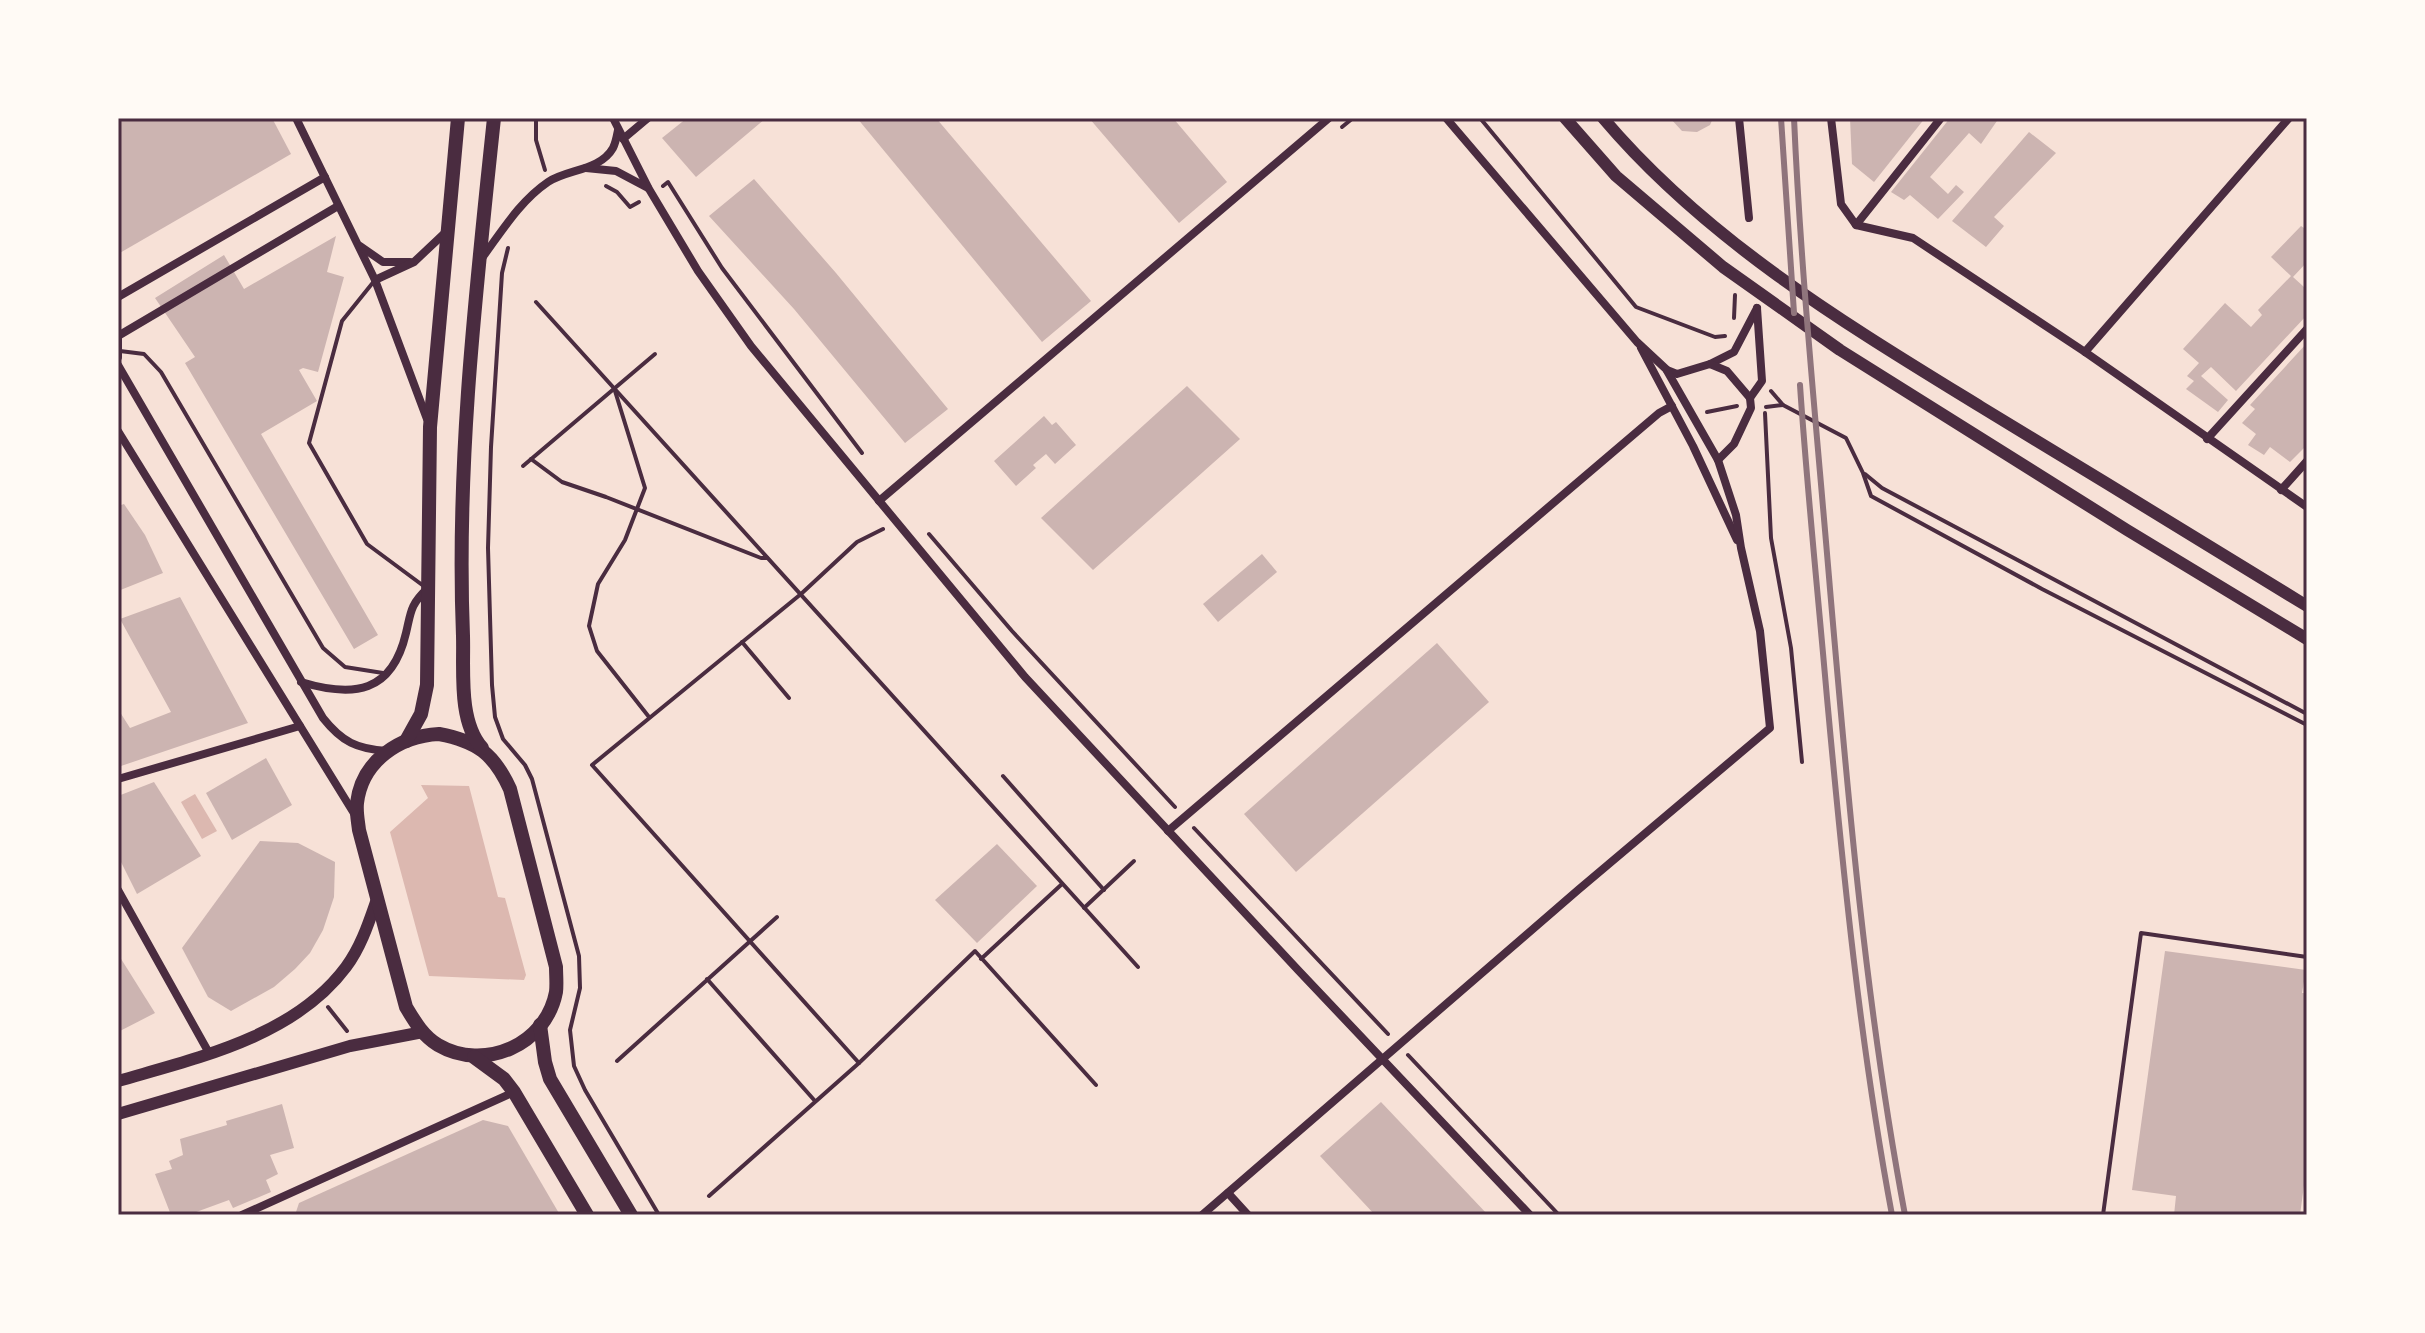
<svg xmlns="http://www.w3.org/2000/svg" width="2425" height="1333" font-family="'Space Grotesk',sans-serif">
<style>
.water{fill:#dcb8b0}
.building{fill:#ccb4b1}
.lines{fill:none;stroke-linecap:round;stroke-linejoin:round}
.path{stroke:#4a2c40;stroke-width:4}
.service{stroke:#4a2c40;stroke-width:4}
.minor{stroke:#4a2c40;stroke-width:8}
.secondary{stroke:#4a2c40;stroke-width:12}
.primary{stroke:#4a2c40;stroke-width:14}
.rail{stroke:#8f747c;stroke-width:6}
.neatline{fill:none;stroke:#4a2c40;stroke-width:3}
</style>
<rect width="100%" height="100%" fill="#f7e1d7"/>
<g class="water">
<polygon points="421,785 469,786 498,897 505,898 526,975 524,980 429,976 390,832 428,798"/>
<polygon points="195,794 217,831 202,839 181,802"/>
</g>
<g class="building">
<polygon points="125,118 272,118 291,154 118,254 118,122"/>
<polygon points="687,118 766,118 696,177 662,138"/>
<polygon points="857,118 936,118 1091,301 1042,342"/>
<polygon points="1089,118 1173,118 1227,182 1179,223"/>
<polygon points="1670,118 1713,118 1710,125 1697,132 1682,131"/>
<polygon points="1850,118 1925,118 1874,182 1852,164"/>
<polygon points="1950,118 1999,118 1981,144 1969,133 1930,177 1948,194 1956,185 1964,192 1938,219 1910,195 1904,200 1891,192"/>
<polygon points="2029,132 2056,153 1994,217 2004,226 1986,247 1952,221"/>
<polygon points="754,179 836,273 948,409 905,443 794,309 709,216"/>
<polygon points="2307,224 2305,244 2307,262 2293,277 2304,287 2307,284 2307,315 2236,391 2211,367 2201,376 2228,400 2218,412 2186,389 2194,381 2187,376 2199,363 2183,349 2225,303 2251,327 2262,315 2258,310 2291,276 2271,257 2301,226 2304,228"/>
<polygon points="336,236 327,272 344,277 318,372 303,368 299,370 317,401 261,434 378,635 354,649 185,363 195,357 155,298 224,255 244,289"/>
<polygon points="2307,343 2307,445 2290,462 2270,447 2264,455 2248,445 2256,434 2242,423 2255,409 2250,405"/>
<polygon points="1187,386 1240,439 1093,570 1041,518"/>
<polygon points="1044,416 1052,425 1056,422 1076,445 1055,464 1046,454 1033,465 1036,468 1016,486 994,461"/>
<polygon points="124,504 145,535 163,573 118,591 118,506"/>
<polygon points="1262,554 1277,572 1218,622 1203,604"/>
<polygon points="180,597 248,723 121,766 118,761 118,709 130,728 171,712 120,619"/>
<polygon points="1437,643 1489,702 1296,872 1244,814"/>
<polygon points="266,758 292,805 232,840 206,793"/>
<polygon points="154,782 201,856 137,894 118,856 118,796"/>
<polygon points="260,841 298,843 335,862 334,897 323,930 310,953 295,969 274,987 231,1011 208,997 182,948"/>
<polygon points="997,844 1037,886 977,943 935,900"/>
<polygon points="2165,951 2306,970 2302,993 2307,993 2307,1163 2300,1215 2174,1215 2176,1196 2132,1190"/>
<polygon points="118,954 155,1013 118,1032"/>
<polygon points="1381,1102 1488,1215 1375,1215 1320,1156"/>
<polygon points="282,1104 294,1148 270,1155 278,1174 266,1180 271,1192 233,1208 229,1200 188,1215 171,1215 155,1174 172,1169 169,1161 183,1155 180,1139 227,1125 226,1121"/>
<polygon points="483,1120 508,1126 560,1215 295,1215 299,1203"/>
</g>
<g class="lines">
<g class="path">
<polyline points="536,118 536,140 545,170"/>
<polyline points="1480,118 1636,307 1715,337 1725,336"/>
<polyline points="1342,127 1353,118"/>
<polyline points="606,186 617,192 630,207 639,202"/>
<polyline points="663,186 668,182 722,268 862,453"/>
<polyline points="508,248 502,273 491,447 488,548 492,685 495,717 503,739 525,765 532,779 579,956 580,988 570,1030 574,1066 585,1090 659,1215"/>
<polyline points="536,302 1138,967"/>
<polyline points="1734,318 1735,295"/>
<polyline points="615,391 645,488 625,540 598,584 589,626 597,651 649,717"/>
<polyline points="1771,391 1783,405 1846,438 1863,473 1871,496 2042,589 2307,725"/>
<polyline points="1766,407 1783,405"/>
<polyline points="1707,412 1737,406"/>
<polyline points="1765,413 1771,538 1791,648 1802,762"/>
<polyline points="531,459 562,482 606,497 761,558 767,558"/>
<polyline points="523,466 655,354"/>
<polyline points="1865,474 1882,488 2307,714"/>
<polyline points="929,534 1012,631 1175,807"/>
<polyline points="742,642 789,698"/>
<polyline points="1003,776 1104,890"/>
<polyline points="1194,828 1388,1034"/>
<polyline points="1084,908 1134,861"/>
<polyline points="981,959 1062,884"/>
<polyline points="707,979 815,1101"/>
<polyline points="328,1007 347,1031"/>
<polyline points="1408,1055 1559,1215"/>
<polyline points="617,1061 777,917"/>
<polyline points="859,1063 592,765 801,594 857,542 883,529"/>
<polyline points="709,1196 859,1063 975,951 1096,1085"/>
</g>
<g class="service">
<polyline points="375,280 342,321 309,443 367,544 425,587"/>
<polyline points="120,351 144,354 161,372 323,648 345,667 383,673"/>
<polyline points="2103,1215 2141,933 2307,957"/>
</g>
<g class="minor">
<polyline points="296,118 375,280 427,419"/>
<polyline points="613,118 649,189 698,271 751,346 1025,677 1298,970 1530,1215"/>
<polyline points="1739,118 1749,218"/>
<polyline points="1831,118 1841,204 1856,225 1913,238 2085,352 2307,507"/>
<polyline points="623,139 648,118"/>
<polyline points="586,168 616,171 648,188"/>
<polyline points="1856,225 1941,118"/>
<polyline points="360,246 383,262 410,262"/>
<path d="M482,258C502,231 520,201 548,182C567,169 600,171 613,148C616,142 617,135 618,130"/>
<polyline points="375,280 414,262 448,230"/>
<polyline points="118,297 325,177"/>
<polyline points="118,336 338,206"/>
<polyline points="118,338 118,357"/>
<polyline points="1641,348 1693,446 1737,540"/>
<polyline points="2085,352 2289,118"/>
<polyline points="1710,364 1734,352 1757,308"/>
<path d="M118,365L323,718C342,742 357,749 387,751"/>
<polyline points="1667,370 1677,374 1710,364 1727,371 1750,398 1751,408 1734,444 1718,460"/>
<polyline points="1750,398 1762,381 1757,308"/>
<polyline points="118,431 355,815"/>
<polyline points="2207,439 2307,329"/>
<polyline points="2281,490 2307,461"/>
<polyline points="879,501 1329,118"/>
<path d="M301,682C354,698 392,693 406,633C411,612 410,605 427,589"/>
<polyline points="118,779 300,726"/>
<polyline points="1168,831 1659,413 1672,406"/>
<polyline points="118,890 209,1053"/>
<polyline points="1228,1193 1248,1215"/>
<polyline points="242,1215 514,1092"/>
<polyline points="1202,1215 1578,890 1770,728 1760,631 1741,548 1736,515 1718,460 1666,369 1637,342 1446,118"/>
</g>
<g class="secondary">
<polyline points="1565,118 1616,176 1723,267 1840,350 2127,530 2307,639"/>
<path d="M1603,118C1707,241 1846,324 1981,407C2090,473 2198,539 2307,606"/>
<path d="M118,1081C197,1058 294,1037 346,967C361,947 369,922 377,899"/>
<polyline points="118,1114 350,1046 423,1032"/>
</g>
<g class="primary">
<path d="M439,734C477,741 494,754 510,789L556,967C556,975 557,984 556,992C546,1045 484,1072 438,1045C423,1036 415,1022 406,1007L359,830C358,821 356,812 357,803C362,761 399,736 439,734Z"/>
<polyline points="406,741 421,714 427,685 430,427 458,118"/>
<path d="M482,748C458,721 464,670 463,636C456,463 476,290 494,118"/>
<polyline points="540,1025 545,1062 550,1079 631,1215"/>
<polyline points="474,1057 504,1079 514,1092 587,1215"/>
</g>
<g class="rail">
<polyline points="1781,118 1794,313"/>
<path d="M1794,118C1801,276 1817,432 1830,589C1848,799 1866,1008 1905,1215"/>
<path d="M1800,385C1807,489 1818,594 1827,698C1843,872 1860,1044 1892,1215"/>
</g>
</g>
<rect width="2425" height="1333" fill="none" stroke="#fffaf5" stroke-width="240"/>
<rect x="120" y="120" width="2185" height="1093" class="neatline"/>
</svg>
